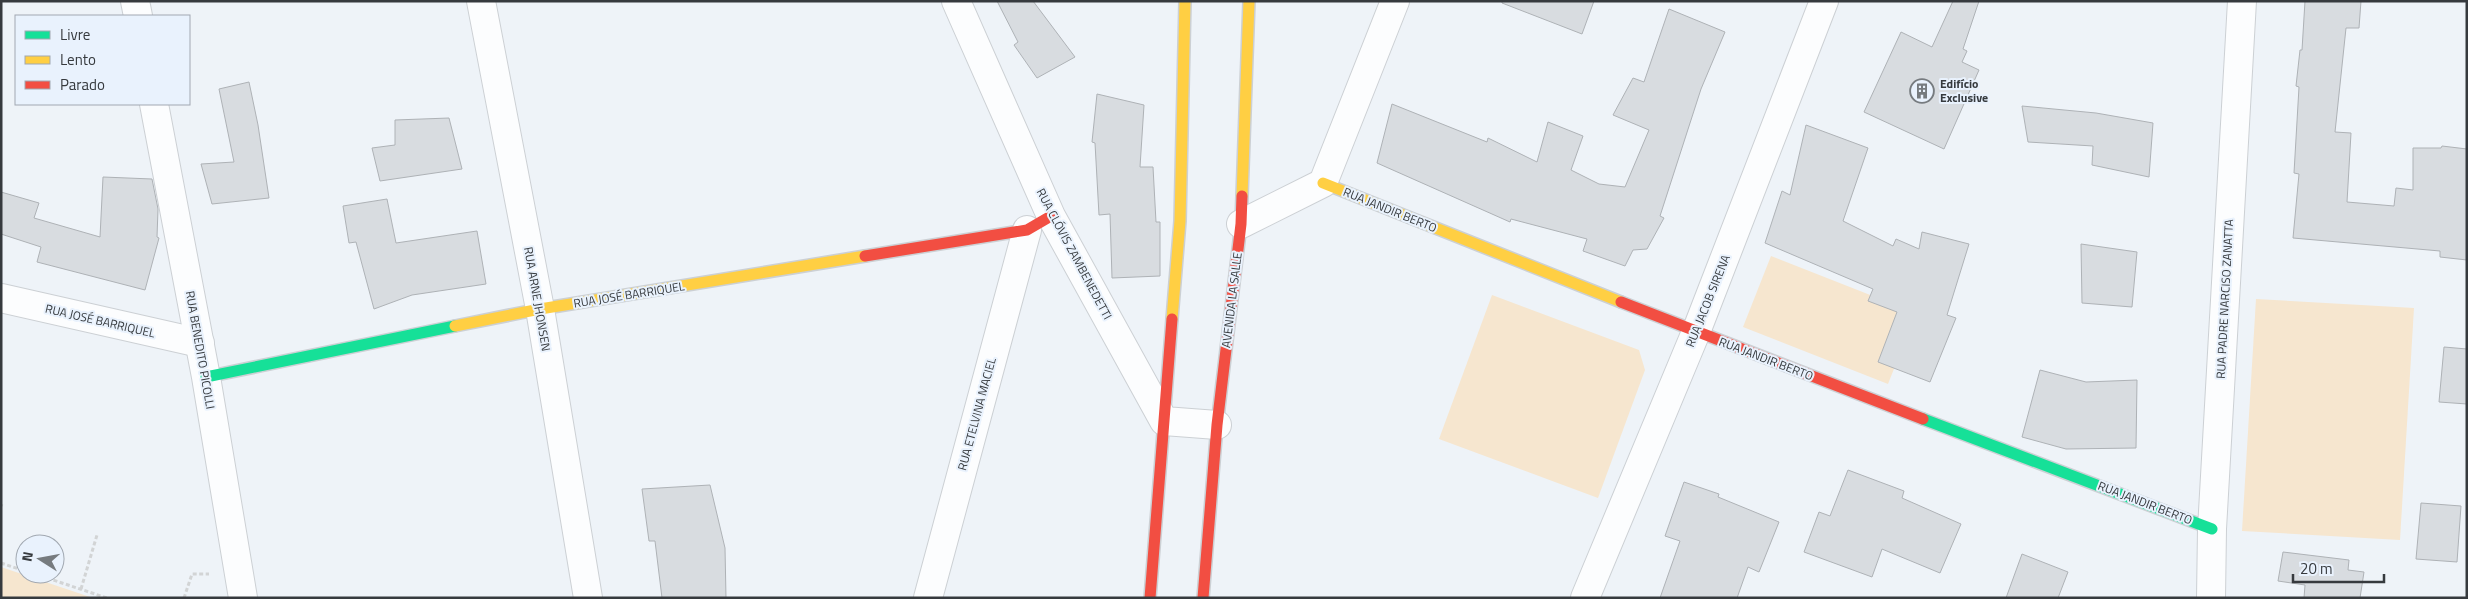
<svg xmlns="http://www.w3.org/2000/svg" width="2468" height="599" font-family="'Titillium Web',sans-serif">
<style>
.green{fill:#f6e6cf}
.building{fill:#d8dce0;stroke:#aeb2b6}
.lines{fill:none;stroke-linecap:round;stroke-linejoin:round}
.street-casing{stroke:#ccd0d4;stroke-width:30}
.fast-casing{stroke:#ccd0d4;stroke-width:14}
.slow-casing{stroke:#ccd0d4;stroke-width:14}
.jam-casing{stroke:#ccd0d4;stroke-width:14}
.path{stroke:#d2d4d5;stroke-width:3;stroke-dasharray:4 2.5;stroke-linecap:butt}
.street{stroke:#fcfdfe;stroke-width:28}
.fast{stroke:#16e098;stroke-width:11}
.slow{stroke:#ffcf43;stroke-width:11}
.jam{stroke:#f24e42;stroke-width:11}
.labels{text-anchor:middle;stroke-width:4;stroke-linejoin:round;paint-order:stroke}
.poi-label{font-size:12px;font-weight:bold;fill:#363a3e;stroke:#e9f2fd;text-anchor:start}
.street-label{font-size:12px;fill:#363a3e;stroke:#e9f2fd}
</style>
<rect width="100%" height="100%" fill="#eef3f8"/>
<g class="green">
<polygon points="1771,256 1916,313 1888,384 1743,327"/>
<polygon points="1492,295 1639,350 1645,370 1598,498 1439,439"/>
<polygon points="2256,299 2414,308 2400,540 2242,531"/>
<polygon points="1,567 93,598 1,598"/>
</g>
<g class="building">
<polygon points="997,1 1033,1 1075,57 1037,78 1014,45 1018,42"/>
<polygon points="1502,1 1594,1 1582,34 1502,3"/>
<polygon points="1953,1 1979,1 1963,49 1967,51 1962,62 1979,70 1944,149 1864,112 1901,32 1932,47"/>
<polygon points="2305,1 2361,1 2359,28 2346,28 2335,132 2351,133 2347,202 2394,206 2396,188 2413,190 2413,148 2441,148 2442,146 2467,149 2467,260 2440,257 2440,251 2293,238 2299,174 2294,173 2299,87 2296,86 2300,50 2302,50"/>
<polygon points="1669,9 1725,32 1701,89 1660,216 1664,218 1647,249 1633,250 1625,266 1583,251 1587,239 1511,219 1510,222 1377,163 1392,104 1487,142 1488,138 1537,162 1548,122 1583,136 1571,170 1599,184 1625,187 1649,130 1613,115 1633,78 1644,82"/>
<polygon points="249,82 258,125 269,198 212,204 201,164 234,162 219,89"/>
<polygon points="1097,94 1144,105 1140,167 1153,167 1156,222 1160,222 1160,276 1112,278 1110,214 1099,215 1095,143 1092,142"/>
<polygon points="2022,106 2096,113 2153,123 2149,177 2092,165 2093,146 2028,142"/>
<polygon points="449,118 462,169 380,181 372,148 395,145 395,120"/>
<polygon points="1806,125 1868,148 1843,221 1893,246 1896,239 1919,249 1922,232 1969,244 1947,315 1956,318 1930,382 1878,362 1897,312 1868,301 1873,289 1765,243 1782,191 1790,195"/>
<polygon points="103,177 152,179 158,209 157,237 159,238 145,290 37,262 41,247 1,234 1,192 39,203 34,218 100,237"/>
<polygon points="387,199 396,243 477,231 486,284 412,295 374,309 356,242 349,243 343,206"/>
<polygon points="2081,244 2137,252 2132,307 2082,303"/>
<polygon points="2444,347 2467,349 2467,404 2439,402"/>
<polygon points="2040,370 2086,382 2137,380 2136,448 2066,449 2022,437"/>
<polygon points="1848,470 1904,491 1902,498 1961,524 1940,573 1882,549 1872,577 1804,552 1819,512 1830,516"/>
<polygon points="1684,482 1719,494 1718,497 1779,522 1759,572 1748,567 1737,598 1660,598 1680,541 1665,536"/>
<polygon points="710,485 725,548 726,598 662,598 655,541 649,541 642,489"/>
<polygon points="2421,503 2461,506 2457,562 2416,559"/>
<polygon points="2283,552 2349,560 2348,570 2364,572 2360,598 2304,598 2305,585 2278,581"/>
<polygon points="2022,554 2068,572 2058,598 2006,598"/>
</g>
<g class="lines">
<g class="street-casing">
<g id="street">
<polyline points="135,1 138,16"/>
<polyline points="481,1 540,309 588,598"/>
<polyline points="956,1 1051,216 1164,421 1217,425"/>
<polyline points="154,104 206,377 243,598"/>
<polyline points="1241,224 1323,183 1395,1"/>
<polyline points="1,298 200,343"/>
<polyline points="928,598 1027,230"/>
<polyline points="1585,598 1696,332 1824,1"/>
<polyline points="2211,598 2212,529 2242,1"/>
</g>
</g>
<g class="fast-casing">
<g id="fast">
<polyline points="206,377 455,326"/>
<polyline points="1923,419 2212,529"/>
</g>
</g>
<g class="slow-casing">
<g id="slow">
<polyline points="1323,183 1621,302"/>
<polyline points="1242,196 1249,1"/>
<polyline points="1172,319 1180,221 1185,1"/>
<polyline points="455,326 540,309 865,256"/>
</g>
</g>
<g class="jam-casing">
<g id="jam">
<polyline points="865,256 1027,230 1051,216"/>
<polyline points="1621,302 1923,419"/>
<polyline points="1150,598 1172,319"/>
<polyline points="1203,598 1217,425 1241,224 1242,196"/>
</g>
</g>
<g class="path">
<polyline points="1,506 2,504"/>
<polyline points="1,563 25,571"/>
<polyline points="35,574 107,598"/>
<polyline points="81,589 97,535"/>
<polyline points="184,598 192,574 209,574"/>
</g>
<use href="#street" class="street"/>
<use href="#fast" class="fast"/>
<use href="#slow" class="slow"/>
<use href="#jam" class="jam"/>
</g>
<defs>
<g id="building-ring" transform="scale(1.25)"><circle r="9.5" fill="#e9f2fd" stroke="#767b7f" stroke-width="1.5"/><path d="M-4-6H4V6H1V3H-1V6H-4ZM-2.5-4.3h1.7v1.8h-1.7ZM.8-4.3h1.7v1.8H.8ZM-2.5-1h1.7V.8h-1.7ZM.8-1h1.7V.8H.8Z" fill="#767b7f"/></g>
</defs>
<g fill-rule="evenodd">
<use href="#building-ring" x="1922" y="91"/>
</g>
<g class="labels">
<g class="poi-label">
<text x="1940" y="88">Edifício<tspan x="1940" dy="14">Exclusive</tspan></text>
</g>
<g class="street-label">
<text transform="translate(1390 210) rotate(22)" y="4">RUA JANDIR BERTO</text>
<text transform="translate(1074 254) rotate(62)" y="4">RUA CLÓVIS ZAMBENEDETTI</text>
<text transform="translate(629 295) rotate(-9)" y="4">RUA JOSÉ BARRIQUEL</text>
<text transform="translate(537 299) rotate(80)" y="4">RUA ARNE JHONSEN</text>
<text transform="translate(2225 299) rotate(-87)" y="4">RUA PADRE NARCISO ZANATTA</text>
<text transform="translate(1232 300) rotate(-83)" y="4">AVENIDA LA SALLE</text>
<text transform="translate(1708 301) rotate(-68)" y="4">RUA JACOB SIRENA</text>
<text transform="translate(100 321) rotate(13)" y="4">RUA JOSÉ BARRIQUEL</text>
<text transform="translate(200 350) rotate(80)" y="4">RUA BENEDITO PICOLLI</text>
<text transform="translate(1766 359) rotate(21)" y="4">RUA JANDIR BERTO</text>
<text transform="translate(977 414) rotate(-75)" y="4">RUA ETELVINA MACIEL</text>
<text transform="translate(2145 503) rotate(21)" y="4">RUA JANDIR BERTO</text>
</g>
</g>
<rect width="2468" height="599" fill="none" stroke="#363a3e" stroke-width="5"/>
<rect x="15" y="15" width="175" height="90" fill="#e9f2fd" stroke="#a1a8b1"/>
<rect x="25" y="31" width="25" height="8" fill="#16e098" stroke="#a1a8b1"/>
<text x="60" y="40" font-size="15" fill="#363a3e">Livre</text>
<rect x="25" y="56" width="25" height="8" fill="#ffcf43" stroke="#a1a8b1"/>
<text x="60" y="65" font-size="15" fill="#363a3e">Lento</text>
<rect x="25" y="81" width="25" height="8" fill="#f24e42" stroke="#a1a8b1"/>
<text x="60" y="90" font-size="15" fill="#363a3e">Parado</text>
<g transform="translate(40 559) rotate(281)"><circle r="24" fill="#e9f2fd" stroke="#a1a8b1"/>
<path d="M0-4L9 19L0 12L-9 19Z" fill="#767b7f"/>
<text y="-8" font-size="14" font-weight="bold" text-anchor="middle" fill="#363a3e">N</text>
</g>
<path d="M2293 574v8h91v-8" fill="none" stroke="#363a3e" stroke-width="2.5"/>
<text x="2300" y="574" font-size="15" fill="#363a3e" stroke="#e9f2fd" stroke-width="4" paint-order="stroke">20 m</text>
</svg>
